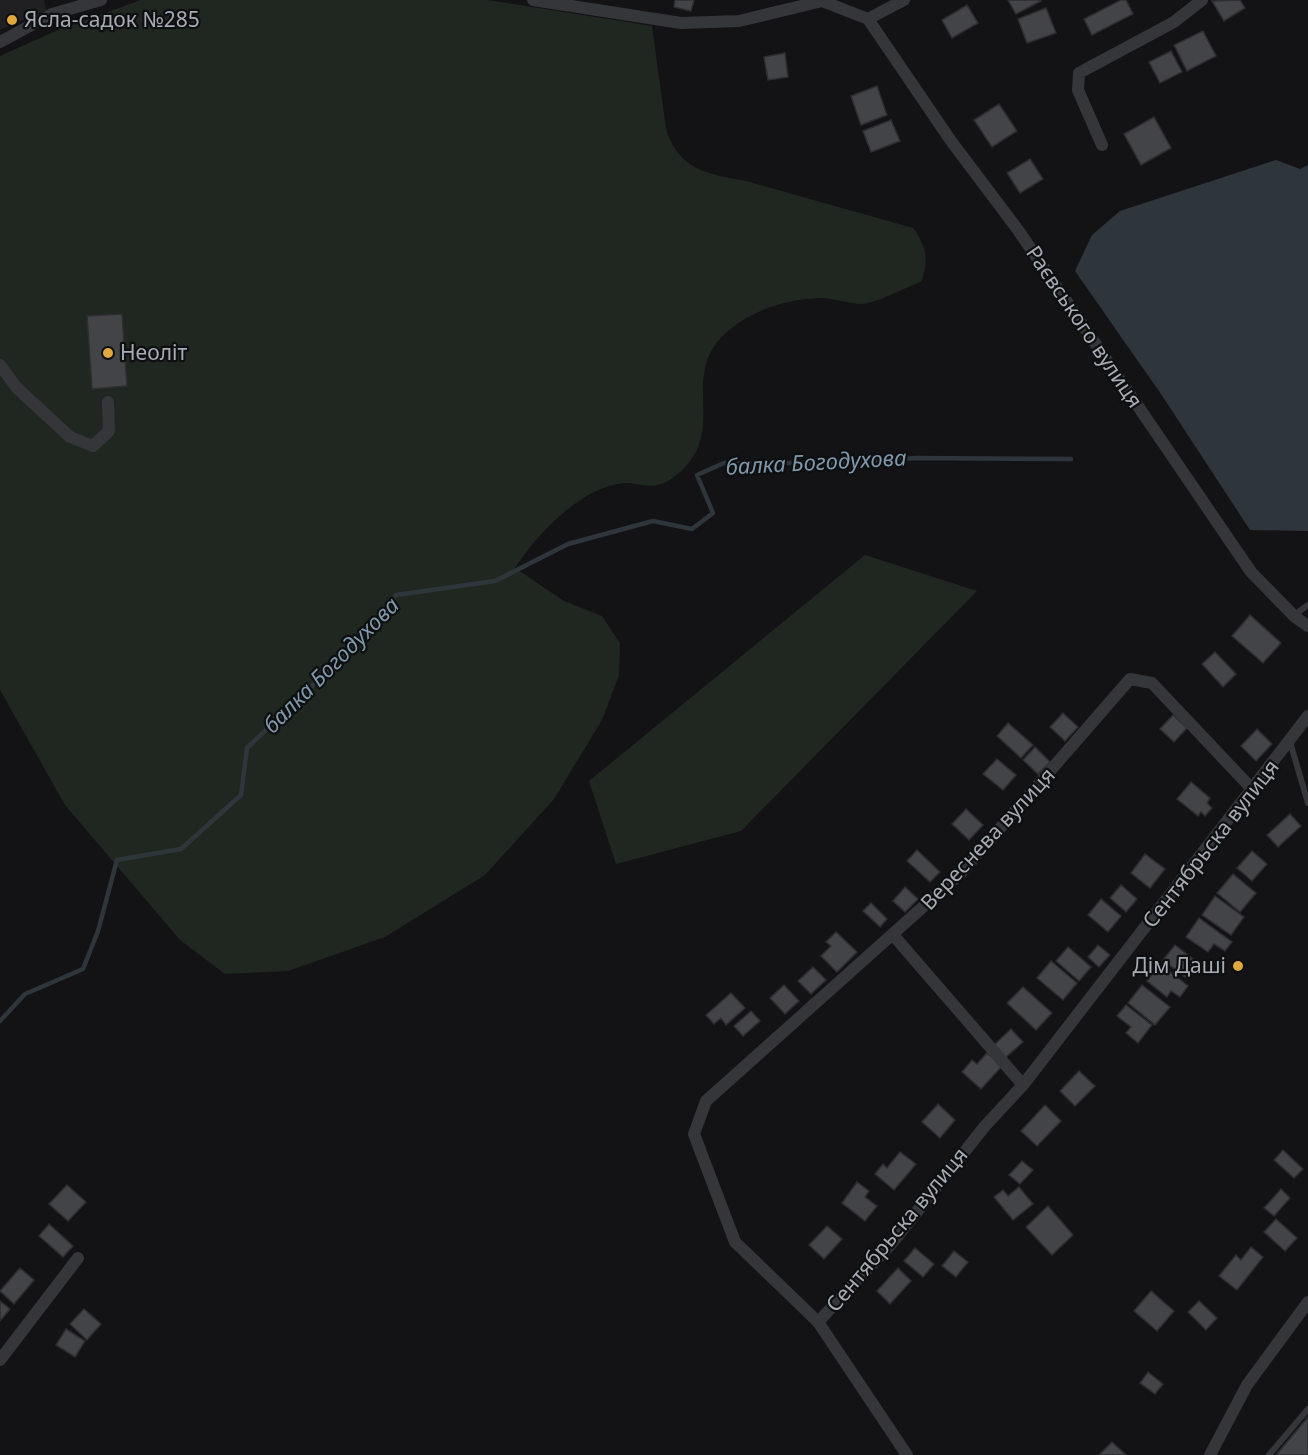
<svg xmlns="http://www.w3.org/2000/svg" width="1308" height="1455" font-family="'Noto Sans',sans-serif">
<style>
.built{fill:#202022}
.green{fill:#202721}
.water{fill:#2e363c}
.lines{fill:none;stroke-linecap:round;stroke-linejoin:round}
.stream{stroke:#2e363c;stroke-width:4.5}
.building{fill:#434448;stroke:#2e2e31;stroke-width:1.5}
.service{stroke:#35363a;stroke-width:6}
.minor{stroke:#35363a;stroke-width:12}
.poi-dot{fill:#e1a83f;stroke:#0e0f10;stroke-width:2}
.labels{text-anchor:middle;stroke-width:4.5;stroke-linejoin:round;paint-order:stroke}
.poi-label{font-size:21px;fill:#a6abb4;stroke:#0e0f10;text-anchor:start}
.street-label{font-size:21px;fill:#a6abb4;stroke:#0e0f10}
.water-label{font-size:22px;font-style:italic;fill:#8098ac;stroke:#0e0f10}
</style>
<rect width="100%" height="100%" fill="#131315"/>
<polygon class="built" points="0,0 44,0 46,10 0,30"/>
<g class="green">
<path d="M141,0H488L652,26L666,129C679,170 707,174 746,181L913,228C927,247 929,260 921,282C906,287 877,303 862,304C848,304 835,298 821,298C788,299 754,309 728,331C674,377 735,435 671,479C651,492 642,482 623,483C580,488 537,534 515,568L564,601L602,616L620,643L619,675L602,720L554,799L485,875L385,937L288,971L225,974L180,940L65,805L0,690V56L60,29Z"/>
<polygon points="865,555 977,591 741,831 616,864 589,781"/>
</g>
<polygon class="water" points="1276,160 1300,169 1308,165 1308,531 1250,530 1161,394 1075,271 1092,235 1120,211"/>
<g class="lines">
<polyline class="stream" points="0,1021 25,994 83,969 98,931 117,860 181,849 241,795 247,748 354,646 396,595 495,581 568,544 653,521 692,529 713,513 697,475 724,463 842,463 916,458 1071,459"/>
</g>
<g class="building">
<polygon points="675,0 694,0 691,11 674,7"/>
<polygon points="1008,0 1041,0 1041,1 1016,14"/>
<polygon points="1121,0 1126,0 1133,14 1092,35 1084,19"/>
<polygon points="1240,0 1245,8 1224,21 1212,1"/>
<polygon points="967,5 978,23 952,38 942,20"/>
<polygon points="1046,8 1056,33 1027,43 1018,19"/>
<polygon points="1203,31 1216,56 1187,71 1174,45"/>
<polygon points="1171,51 1182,72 1160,83 1149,62"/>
<polygon points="785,53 788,77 768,80 764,57"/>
<polygon points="877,86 887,115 861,125 851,96"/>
<polygon points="999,104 1017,131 992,147 974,120"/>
<polygon points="1154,117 1171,148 1141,165 1124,134"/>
<polygon points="891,120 900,141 871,152 863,131"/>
<polygon points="1030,159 1043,179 1020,193 1007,173"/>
<polygon points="122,314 127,386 92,389 87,316"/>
<polygon points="1250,615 1281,643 1263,663 1232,636"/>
<polygon points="1215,652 1236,674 1223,687 1202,664"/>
<polygon points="1063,713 1078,727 1065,741 1050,727"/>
<polygon points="1173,715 1187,728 1174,742 1160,729"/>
<polygon points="1008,723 1033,745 1021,758 997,736"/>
<polygon points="1257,729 1272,744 1256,761 1241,746"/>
<polygon points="1035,747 1050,762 1038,774 1023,760"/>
<polygon points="997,759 1016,775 1003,790 983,774"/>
<polygon points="1191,782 1210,798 1207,803 1212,808 1205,816 1201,812 1198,816 1177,799"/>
<polygon points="966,809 983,825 969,840 952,824"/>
<polygon points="1290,814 1301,826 1278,847 1267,835"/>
<polygon points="917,850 940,872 930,882 907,861"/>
<polygon points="1252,851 1267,864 1252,881 1237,868"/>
<polygon points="1145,854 1165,869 1150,888 1131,873"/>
<polygon points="1233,874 1256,893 1240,912 1217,893"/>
<polygon points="1121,885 1137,899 1126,912 1110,898"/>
<polygon points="905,887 918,899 905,912 893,901"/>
<polygon points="1215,896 1244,917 1231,935 1202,915"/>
<polygon points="1101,899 1121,916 1108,932 1088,915"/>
<polygon points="871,903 887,919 880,927 863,911"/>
<polygon points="1199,918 1232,942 1225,951 1214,944 1208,952 1186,937"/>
<polygon points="836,932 857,952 837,972 821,956 831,946 826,942"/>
<polygon points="1098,945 1110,955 1099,967 1088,957"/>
<polygon points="1175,945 1197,962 1185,977 1163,960"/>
<polygon points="1068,947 1091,967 1079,981 1056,961"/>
<polygon points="1051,961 1077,983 1063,1000 1037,978"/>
<polygon points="1160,964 1188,986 1180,997 1171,991 1167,997 1147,981"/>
<polygon points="813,967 826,980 811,994 798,981"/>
<polygon points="784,985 799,1001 785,1014 770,998"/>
<polygon points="1142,985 1170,1007 1155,1025 1128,1003"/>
<polygon points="1023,987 1052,1013 1036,1030 1007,1003"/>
<polygon points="731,993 745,1008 726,1025 721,1018 714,1024 706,1015"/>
<polygon points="1126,1005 1152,1025 1138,1043 1126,1033 1131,1027 1117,1016"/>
<polygon points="751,1011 760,1021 743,1036 734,1026"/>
<polygon points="1011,1029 1023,1042 1005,1058 993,1046"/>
<polygon points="987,1053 1002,1066 981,1089 962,1072 972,1060 977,1064"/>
<polygon points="1079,1071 1095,1086 1075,1106 1060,1091"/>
<polygon points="938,1104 955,1120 940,1138 922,1122"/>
<polygon points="1045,1105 1061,1121 1037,1146 1021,1131"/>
<polygon points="1283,1150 1303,1169 1294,1178 1274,1160"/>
<polygon points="900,1152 916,1164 894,1190 875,1174 883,1164 887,1168"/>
<polygon points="1022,1161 1033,1170 1020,1184 1009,1175"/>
<polygon points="857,1182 869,1191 865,1197 877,1206 865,1221 842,1203"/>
<polygon points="67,1185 86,1202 68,1221 49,1204"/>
<polygon points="1019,1187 1033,1204 1013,1220 994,1197 1003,1190 1008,1196"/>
<polygon points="1281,1189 1290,1198 1274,1216 1264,1208"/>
<polygon points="1048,1206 1073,1235 1052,1255 1026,1227"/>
<polygon points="1276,1219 1297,1238 1285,1251 1264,1232"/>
<polygon points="49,1224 73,1246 63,1257 39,1236"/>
<polygon points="827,1226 842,1239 824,1259 809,1245"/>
<polygon points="1251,1247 1263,1257 1237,1290 1219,1276 1236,1255 1241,1260"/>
<polygon points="915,1248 934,1264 923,1277 904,1261"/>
<polygon points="954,1251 968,1262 956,1277 942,1266"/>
<polygon points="20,1268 34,1280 14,1304 0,1291"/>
<polygon points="898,1268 911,1281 890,1304 877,1291"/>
<polygon points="1151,1291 1174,1311 1157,1331 1134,1311"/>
<polygon points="0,1301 10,1309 0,1321"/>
<polygon points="1199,1301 1217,1318 1206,1330 1188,1312"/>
<polygon points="84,1309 101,1324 87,1340 70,1324"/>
<polygon points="66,1329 85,1341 75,1357 56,1345"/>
<polygon points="1148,1372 1163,1384 1155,1394 1140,1383"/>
<polygon points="1308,1417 1308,1455 1276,1455"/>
<polygon points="1112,1442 1126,1455 1099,1455"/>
</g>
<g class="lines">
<g class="service">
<polyline points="1294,615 1308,605"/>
<polyline points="1290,742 1308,803"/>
<polyline points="1269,1455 1308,1409"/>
</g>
<g class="minor">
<polyline points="533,0 681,23 739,21 822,1 868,19"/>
<polyline points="868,19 951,141 1018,230 1251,572 1294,616 1308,626"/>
<polyline points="868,19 904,0"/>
<polyline points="0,42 52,14 101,0"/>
<polyline points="1102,145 1078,90 1079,73 1174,22 1202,0"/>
<polyline points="0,365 17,388 70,437 93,446 109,431 108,402"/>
<polyline points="894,936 1023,1085"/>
<polyline points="818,1322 892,1243 985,1126 1023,1085 1308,716"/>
<polyline points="0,1360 78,1258"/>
<polyline points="907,1455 818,1322 735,1242 694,1134 706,1101 962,872 1130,679 1152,683 1253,790"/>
<polyline points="1210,1455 1247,1385 1308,1302"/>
</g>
</g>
<g class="poi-dot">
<circle cx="12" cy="20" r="6"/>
<circle cx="108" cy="353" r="6"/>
<circle cx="1238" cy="966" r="6"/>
</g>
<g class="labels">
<g class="poi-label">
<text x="24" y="27">Ясла-садок №285</text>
<text x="120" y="360">Неоліт</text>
<text x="1226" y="973" text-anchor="end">Дім Даші</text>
</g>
<g class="street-label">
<text transform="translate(1084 327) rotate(56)" y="7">Раєвського вулиця</text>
<text transform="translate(988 839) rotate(-47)" y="7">Вереснева вулиця</text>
<text transform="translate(1211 844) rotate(-52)" y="7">Сентябрьска вулиця</text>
<text transform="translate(897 1230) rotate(-50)" y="7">Сентябрьска вулиця</text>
</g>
<g class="water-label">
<text transform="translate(816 462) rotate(-3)" y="8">балка Богодухова</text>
<text transform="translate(331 665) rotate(-45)" y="8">балка Богодухова</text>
</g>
</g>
</svg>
